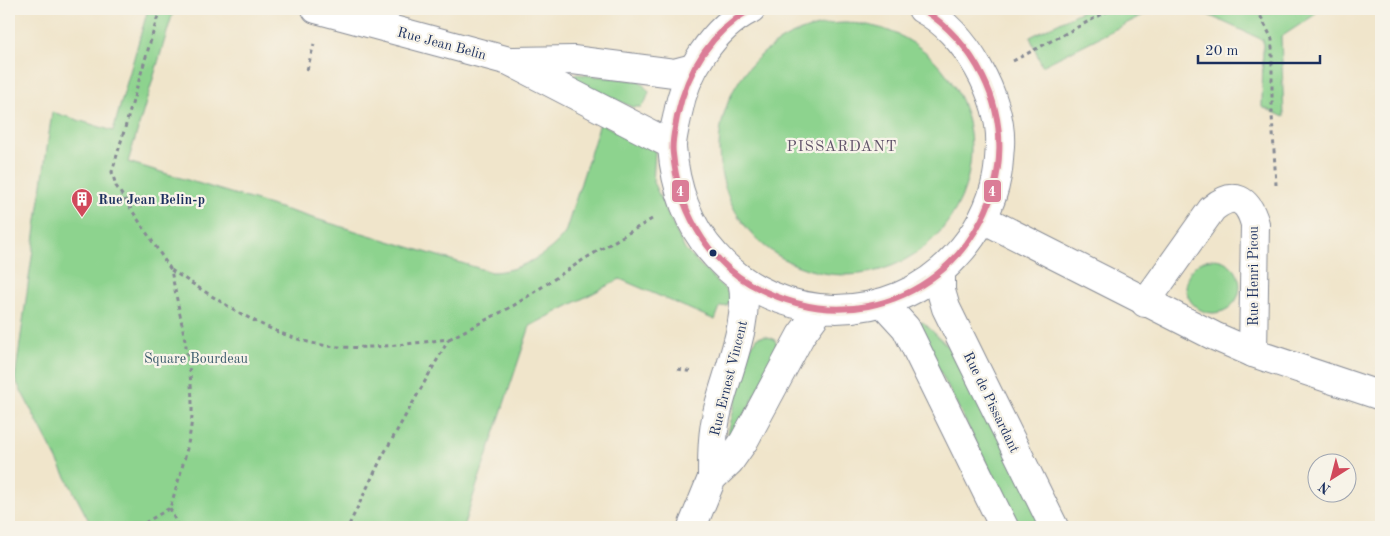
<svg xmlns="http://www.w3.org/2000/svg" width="1390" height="536" font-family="'Old Standard TT',serif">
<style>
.green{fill:#8dd38e;stroke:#548176}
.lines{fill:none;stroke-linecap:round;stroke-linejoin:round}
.street-casing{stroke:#868a94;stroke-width:30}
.path{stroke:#868a94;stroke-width:3;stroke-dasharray:4 4;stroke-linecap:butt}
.street{stroke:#fff;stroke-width:28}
.bus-1-casing{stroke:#f7f3e8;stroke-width:10}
.bus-1{stroke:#db7d97;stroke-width:6}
.bus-dot{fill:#1b2f5e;stroke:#f7f3e8;stroke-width:2}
.labels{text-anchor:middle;stroke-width:4.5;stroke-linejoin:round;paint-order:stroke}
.street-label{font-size:14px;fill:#1b2f5e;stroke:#f7f3e8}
.poi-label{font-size:14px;font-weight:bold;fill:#1b2f5e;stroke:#f7f3e8;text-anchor:start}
.park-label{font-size:14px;fill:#38586a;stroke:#f7f3e8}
.neighbourhood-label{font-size:15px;letter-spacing:1px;fill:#61546b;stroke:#f7f3e8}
.line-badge{stroke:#f7f3e8;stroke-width:2}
.badge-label{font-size:14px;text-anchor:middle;font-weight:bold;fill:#fff}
</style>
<rect width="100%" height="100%" fill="#f7f3e8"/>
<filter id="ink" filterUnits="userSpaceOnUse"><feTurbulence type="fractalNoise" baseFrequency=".02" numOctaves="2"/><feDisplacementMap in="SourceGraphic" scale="10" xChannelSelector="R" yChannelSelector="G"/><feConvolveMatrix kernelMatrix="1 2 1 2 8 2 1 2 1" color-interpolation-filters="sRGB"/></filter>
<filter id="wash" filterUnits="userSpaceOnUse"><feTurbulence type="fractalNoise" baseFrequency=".0096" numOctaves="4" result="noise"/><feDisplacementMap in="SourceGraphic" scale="20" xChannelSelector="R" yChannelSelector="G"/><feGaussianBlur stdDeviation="1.12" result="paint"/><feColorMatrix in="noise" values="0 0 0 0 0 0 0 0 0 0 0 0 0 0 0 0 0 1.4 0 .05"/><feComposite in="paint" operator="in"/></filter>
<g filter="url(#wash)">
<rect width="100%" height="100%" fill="#f0e5cb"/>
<g class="green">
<path d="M148,9H174L128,162L491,272C518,272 550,254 565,233L600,123L655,151L653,182L685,250L732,296L727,306L720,307L715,320L620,279L530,326L463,527H92L15,379L52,112L113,131Z"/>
<polygon points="1086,9 1155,9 1042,66 1030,37"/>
<polygon points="1195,9 1313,9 1316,14 1281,37 1284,117 1262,107 1263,40"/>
<circle cx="845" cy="149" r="126"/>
<polygon points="577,74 640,81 649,92 645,103 641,107 632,107 575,81 572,77"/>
<circle cx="1213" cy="286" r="27"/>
<polygon points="923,322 958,356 1046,527 1019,527 916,324"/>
<polygon points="765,336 774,339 779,348 733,438 728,433 748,351 758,337"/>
</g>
</g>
<g filter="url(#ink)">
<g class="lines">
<g class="street-casing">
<g id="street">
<polyline points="316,9 509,61 672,145"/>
<path d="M751,9C713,28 685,73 678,113C676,124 672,136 672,147C675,186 688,226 715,255C777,326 892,327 955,257C976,235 992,206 997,176C999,166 999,156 1000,146C1003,98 965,31 922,9"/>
<polyline points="514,61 573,60 674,73 693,68"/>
<polyline points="983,219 1214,336 1253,353 1381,396"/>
<polyline points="941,273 941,291 946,308 1054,527"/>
<polyline points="883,303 906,328 1004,527"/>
<path d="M1145,303L1212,209C1234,190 1248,199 1255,224L1253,353"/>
<path d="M712,478C712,455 712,432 718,409C728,369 751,320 742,280"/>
<polyline points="692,527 712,478 730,461 744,441 801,335 820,309"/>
</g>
</g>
<g class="path">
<polyline points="160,9 112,172 116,186 171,270"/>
<polyline points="1257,9 1272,39 1272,115 1276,185"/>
<polyline points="1013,61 1112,9"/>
<polyline points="307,70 314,44"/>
<polyline points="449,339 513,306 586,258 652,219"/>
<polyline points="678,369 692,372"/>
<polyline points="170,508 178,527"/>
<path d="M138,527L170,508C178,482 191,442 192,415C193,366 180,317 171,270C222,302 277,343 339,347C375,349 413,343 449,339L382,457L348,527"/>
</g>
<use href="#street" class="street"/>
<g class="bus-1-casing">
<path id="bus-1" d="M751,9C710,33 687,71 677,117C675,130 671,141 673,154C678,206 704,257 750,284C786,304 827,314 868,306C971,286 1030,171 983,77C969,49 949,26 922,9"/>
</g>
<use href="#bus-1" class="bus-1"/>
</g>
</g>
<defs>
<g id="building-pin" transform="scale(1.125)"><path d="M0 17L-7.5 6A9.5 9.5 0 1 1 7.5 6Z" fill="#d1495b" stroke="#f7f3e8"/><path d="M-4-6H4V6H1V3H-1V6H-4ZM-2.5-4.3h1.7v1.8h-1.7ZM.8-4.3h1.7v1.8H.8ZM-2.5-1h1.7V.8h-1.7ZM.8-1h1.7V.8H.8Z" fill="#fff"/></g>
</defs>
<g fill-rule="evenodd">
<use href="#building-pin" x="82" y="199"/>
</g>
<circle class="bus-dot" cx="713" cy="253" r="4.5"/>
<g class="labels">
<g class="street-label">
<text transform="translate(442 43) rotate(15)" y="5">Rue Jean Belin</text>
<text transform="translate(1253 276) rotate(-90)" y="5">Rue Henri Picou</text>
<text transform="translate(728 378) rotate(-76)" y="5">Rue Ernest Vincent</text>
<text transform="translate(992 402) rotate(64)" y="5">Rue de Pissardant</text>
</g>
<g class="poi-label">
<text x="98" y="204">Rue Jean Belin-p</text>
</g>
<g class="park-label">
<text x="196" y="363">Square Bourdeau</text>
</g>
<g class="neighbourhood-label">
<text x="842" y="151">PISSARDANT</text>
</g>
</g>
<g class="line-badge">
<rect x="671" y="179" width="19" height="24" rx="5" fill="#db7d97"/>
<rect x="983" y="179" width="19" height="24" rx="5" fill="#db7d97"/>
</g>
<g class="badge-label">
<text x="680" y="196">4</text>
<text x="992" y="196">4</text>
</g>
<rect width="1390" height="536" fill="none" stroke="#f7f3e8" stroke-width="30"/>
<g transform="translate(1332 478) rotate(216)"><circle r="24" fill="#f7f3e8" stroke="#9fa5b1"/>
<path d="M0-4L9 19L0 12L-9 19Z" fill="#d1495b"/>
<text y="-8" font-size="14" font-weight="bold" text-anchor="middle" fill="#1b2f5e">N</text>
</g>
<path d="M1198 55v8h122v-8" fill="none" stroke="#1b2f5e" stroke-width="2.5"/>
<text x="1205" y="55" font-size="15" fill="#1b2f5e" stroke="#f7f3e8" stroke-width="4" paint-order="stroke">20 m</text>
</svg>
